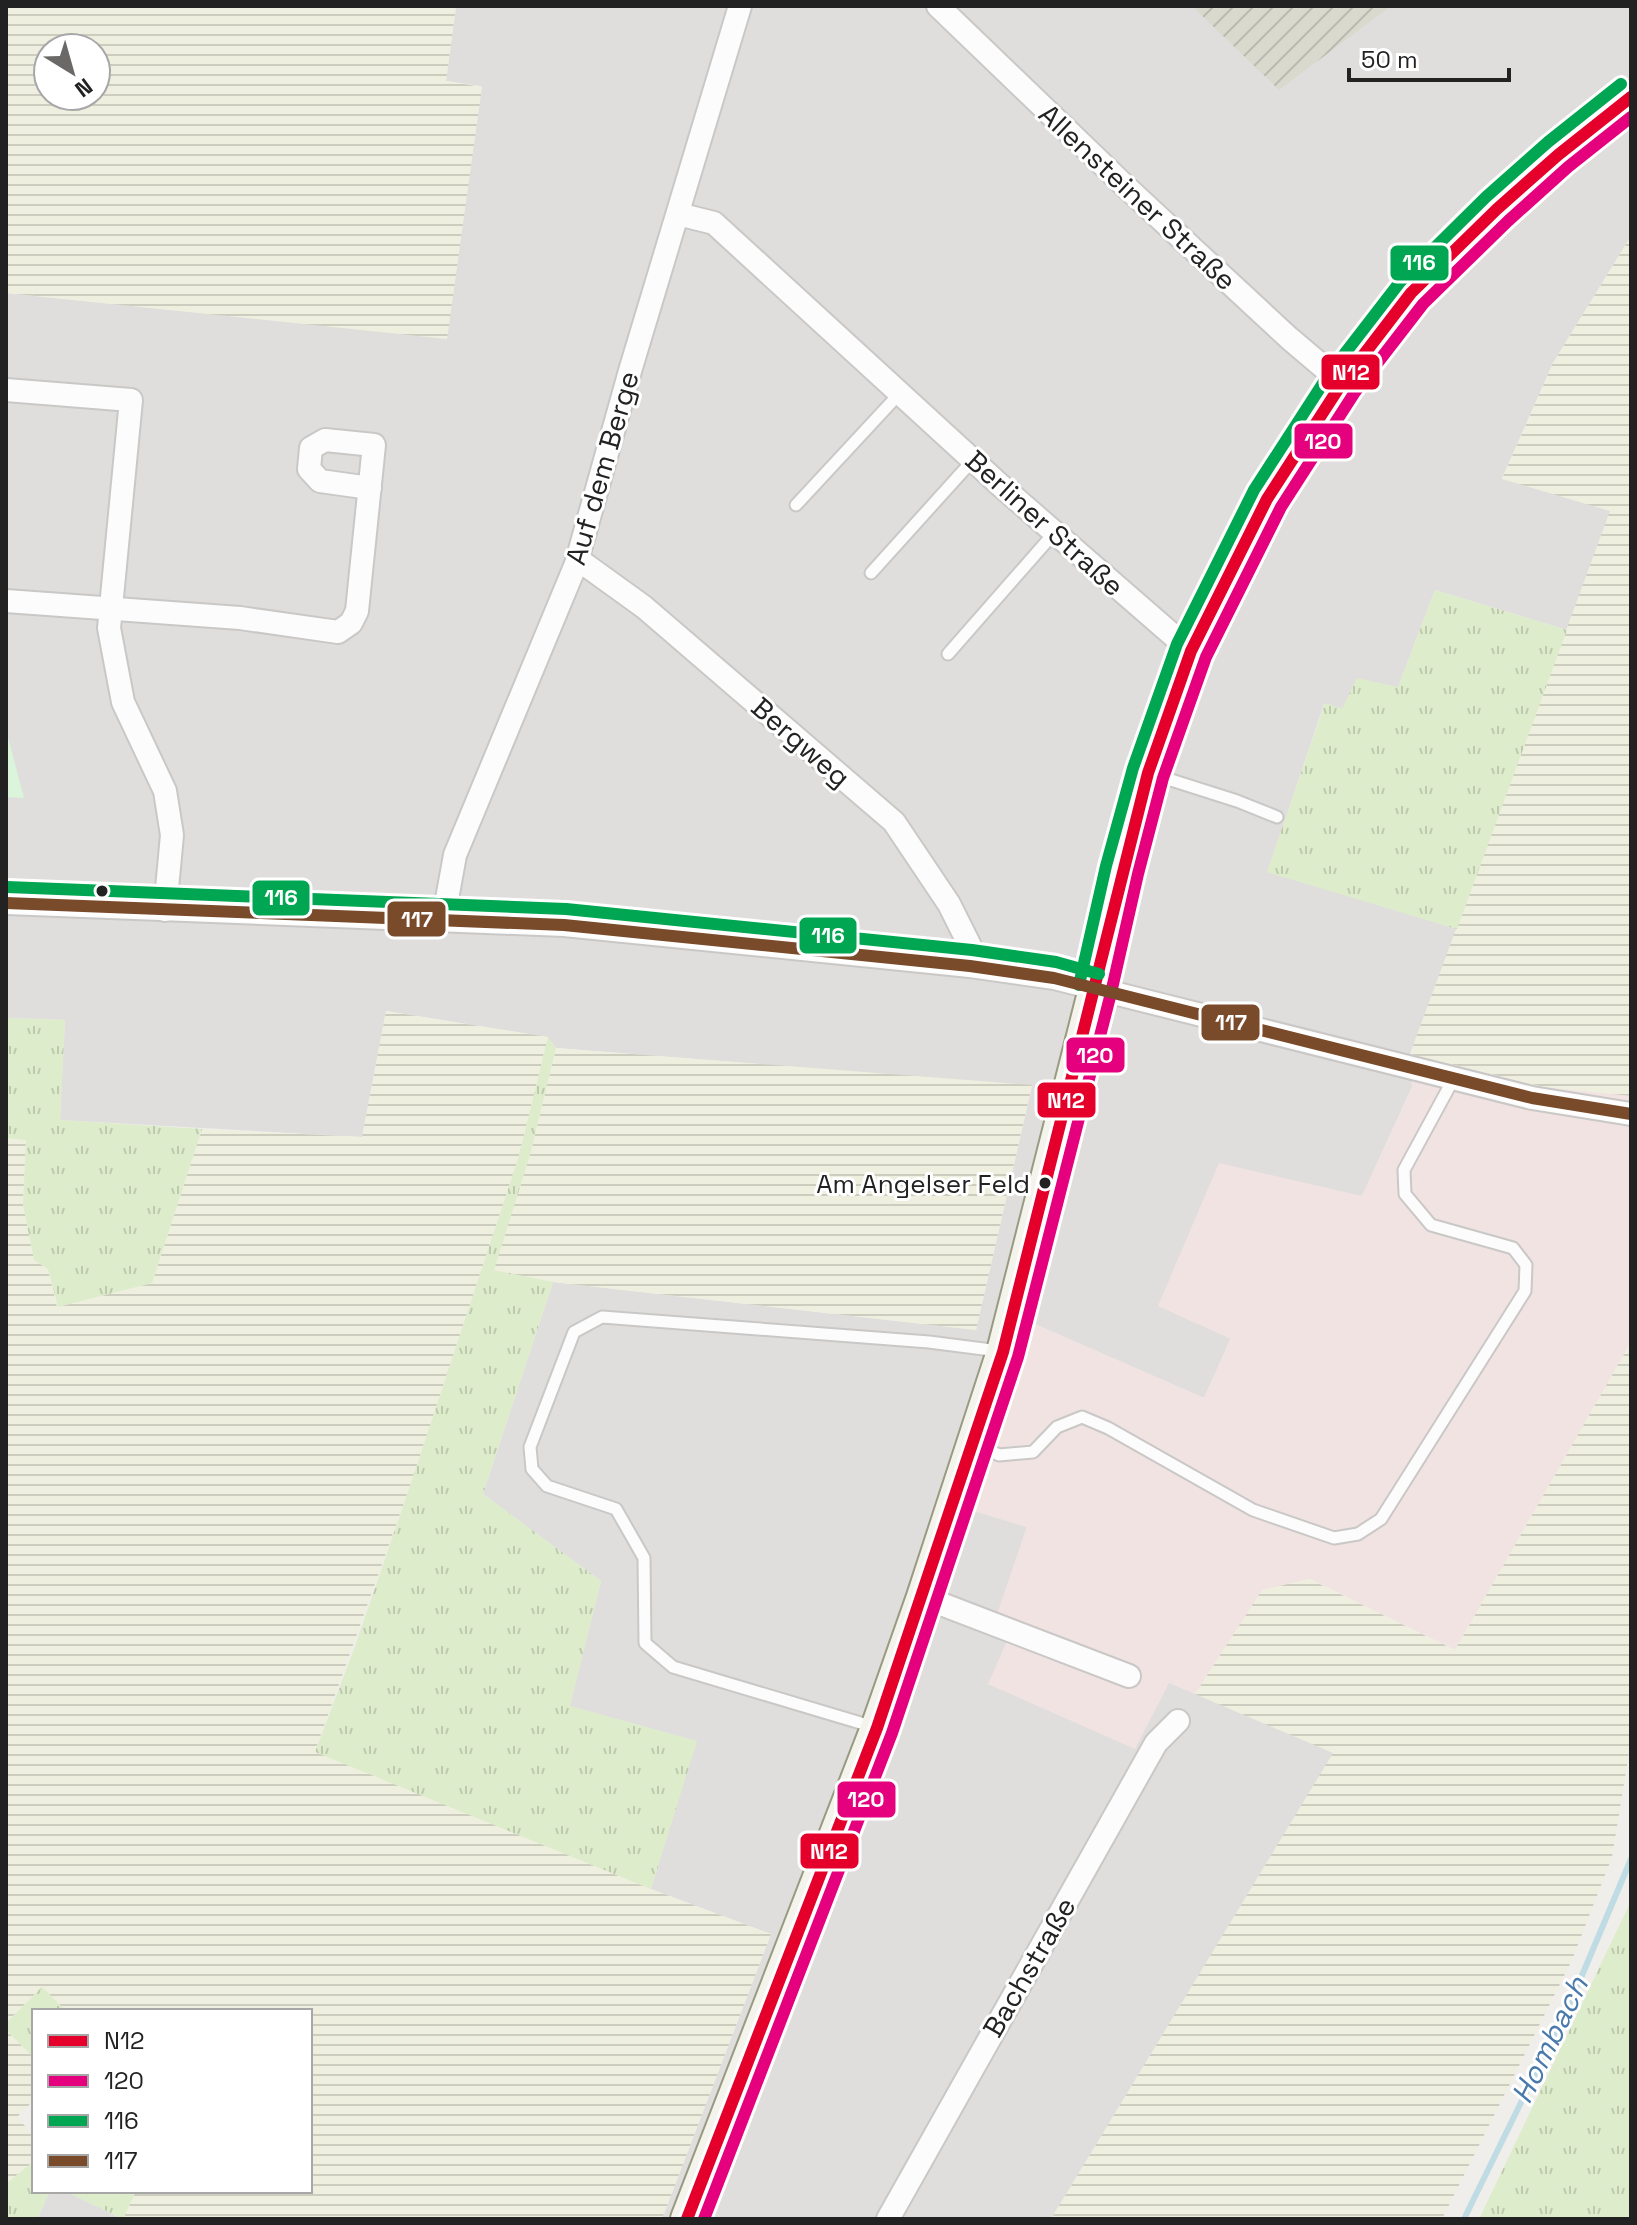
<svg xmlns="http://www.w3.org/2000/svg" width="1637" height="2225" font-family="'Space Grotesk',sans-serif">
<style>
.residential{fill:#dfdedc}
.commercial{fill:#f1e3e1}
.construction{fill:url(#construction-furrows)}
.farmland{fill:url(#farmland-rules);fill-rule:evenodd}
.grass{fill:url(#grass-tufts)}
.park{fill:#daf5da}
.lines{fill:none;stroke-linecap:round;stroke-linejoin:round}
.stream{stroke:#bfdbe3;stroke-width:6}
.service-casing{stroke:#c9c8c7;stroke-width:15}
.minor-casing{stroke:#c9c8c7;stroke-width:26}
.secondary-casing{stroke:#999a82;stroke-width:36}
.service{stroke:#fdfcfc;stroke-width:11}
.minor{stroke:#fdfcfc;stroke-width:22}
.secondary{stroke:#f4f4ed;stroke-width:32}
.bus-1-casing{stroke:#fff;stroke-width:18}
.bus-2-casing{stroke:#fff;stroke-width:18}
.bus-3-casing{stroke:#fff;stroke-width:18}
.bus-4-casing{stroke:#fff;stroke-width:18}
.bus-1{stroke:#e4002b;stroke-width:12}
.bus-2{stroke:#e5007d;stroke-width:12}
.bus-3{stroke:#00a651;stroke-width:12}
.bus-4{stroke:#7a4b2a;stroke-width:12}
.bus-dot{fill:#222;stroke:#fff;stroke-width:3}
.labels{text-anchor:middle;stroke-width:6;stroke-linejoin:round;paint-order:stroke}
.bus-label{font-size:26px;fill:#222;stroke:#fff;text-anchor:end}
.street-label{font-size:28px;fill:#222;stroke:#fff}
.water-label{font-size:30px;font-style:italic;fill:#4a7aab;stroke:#fff}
.line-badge{stroke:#fff;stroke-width:3}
.badge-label{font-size:22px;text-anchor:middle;font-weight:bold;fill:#fff}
</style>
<defs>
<pattern id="construction-furrows" width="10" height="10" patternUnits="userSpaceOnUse" patternTransform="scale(2)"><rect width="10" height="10" fill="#d9d9cd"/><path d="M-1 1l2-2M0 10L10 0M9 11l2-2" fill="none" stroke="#babab0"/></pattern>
<pattern id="farmland-rules" width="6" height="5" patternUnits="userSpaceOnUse" patternTransform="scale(2)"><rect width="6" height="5" fill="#efefdf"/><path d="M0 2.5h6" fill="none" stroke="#cdcdbf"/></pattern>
<pattern id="grass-tufts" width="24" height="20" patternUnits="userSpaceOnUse" patternTransform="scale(2)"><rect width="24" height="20" fill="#ddeccb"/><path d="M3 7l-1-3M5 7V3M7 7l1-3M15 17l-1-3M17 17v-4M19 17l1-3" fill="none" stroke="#bdcaae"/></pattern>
</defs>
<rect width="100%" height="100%" fill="#f0eeeb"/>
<g class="residential">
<polygon points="456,6 1631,6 1631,236 1553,363 1502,478 1611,511 1567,630 1435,590 1398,687 1342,709 1324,704 1268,871 1457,929 1410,1054 1412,1087 1362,1196 1159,1306 1231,1338 1204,1398 1030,1322 970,1509 1027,1527 995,1622 1012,1629 989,1685 1170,1683 1334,1753 1051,2219 662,2219 771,1934 651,1889 696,1741 569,1706 601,1581 483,1494 553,1282 976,1330 1032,1086 556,1048 547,1037 386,1011 362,1137 60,1120 65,1020 6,1018 6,293 447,338 481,86 446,81"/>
<polygon points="50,2191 65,2191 123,2219 37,2219"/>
</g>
<polygon class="commercial" points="1410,1054 1544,1087 1631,1096 1631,1342 1455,1650 1310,1579 1263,1590 1195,1694 1169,1683 1135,1749 988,1684 1012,1630 994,1623 1027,1527 970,1510 1030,1322 1204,1398 1231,1339 1158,1306 1219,1163 1362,1196 1412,1088"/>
<polygon class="construction" points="1192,6 1391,6 1279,90"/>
<g class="farmland">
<path d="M6,6H456L446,81L482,87L447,339L6,293ZM96,48V96H48V48Z"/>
<polygon points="1631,236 1631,1096 1544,1087 1410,1054 1610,511 1502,479 1553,363"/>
<polygon points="386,1011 548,1037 519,1156 410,1486 315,1751 651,1889 771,1934 662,2219 123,2219 136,2191 310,2191 310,2011 66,2011 42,1987 6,2023 6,1138 26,1139 23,1205 34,1260 48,1269 57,1307 152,1283 202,1129 362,1137"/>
<polygon points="556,1048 1032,1085 976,1330 553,1282 493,1271 530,1155"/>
<polygon points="1631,1342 1631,1741 1612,1857 1572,1960 1442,2219 1051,2219 1333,1753 1195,1694 1262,1590 1309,1579 1455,1650"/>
<polygon points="6,2030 34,2058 34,2100 17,2117 34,2136 34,2161 6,2184"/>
</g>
<g class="grass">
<polygon points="1435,590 1567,630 1457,929 1267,872 1325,703 1342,709 1357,678 1398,687"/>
<polygon points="6,1018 65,1020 60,1120 202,1129 152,1283 58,1307 48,1269 34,1260 23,1205 26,1140 6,1138"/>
<polygon points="548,1037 556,1048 530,1155 494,1270 553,1282 483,1494 601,1581 570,1706 697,1741 651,1889 315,1752 354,1649 410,1486 519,1156"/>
<polygon points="1631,1901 1631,2219 1479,2219"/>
<polygon points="42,1987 66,2011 34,2011 34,2058 6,2030 6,2023"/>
<polygon points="34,2161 34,2191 50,2191 37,2219 6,2219 6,2184"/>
<polygon points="65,2191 136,2191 123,2219"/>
</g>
<polygon class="park" points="6,730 24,798 6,797"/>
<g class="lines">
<polyline class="stream" points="1464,2219 1575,1992 1631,1859"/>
<g class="service-casing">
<g id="service">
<polyline points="796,505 900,393"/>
<polyline points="871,573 973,460"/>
<polyline points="948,654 1055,532"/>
<polyline points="1149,773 1237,801 1277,817"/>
<polyline points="974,1443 999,1455 1033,1452 1057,1427 1082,1417 1108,1428 1253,1510 1334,1538 1358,1534 1381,1519 1525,1291 1526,1265 1513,1248 1431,1225 1405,1194 1404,1170 1454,1078"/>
<polyline points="874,1727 673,1667 645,1643 644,1558 616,1509 547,1486 532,1469 530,1447 574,1332 602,1317 929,1342 999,1351"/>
</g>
</g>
<g class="minor-casing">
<g id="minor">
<polyline points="938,6 1124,185 1289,338 1342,383"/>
<polyline points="678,214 714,223 1000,485 1191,651"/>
<polyline points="6,390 131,400 109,628 123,702 165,791 172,835 165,910"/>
<polyline points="576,564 583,563 644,607 894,822 949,904 970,946 970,966"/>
<polyline points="6,601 240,618 338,632 351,623 357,611 374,445 325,440 311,448 309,469 320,481 370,488"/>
<polyline points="6,903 564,925 970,966 1054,978 1532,1098 1631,1114"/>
<polyline points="443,921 455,855 576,564 630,371 740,6"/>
<polyline points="923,1597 1129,1676"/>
<polyline points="888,2219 1156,1743 1178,1721"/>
</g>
</g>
<g class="secondary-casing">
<polyline id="secondary" points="687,2219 877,1728 923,1597 1003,1352 1095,989 1122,870 1148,773 1191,651 1267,499 1342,383 1411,293 1497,209 1558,155 1631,97"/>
</g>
<use href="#service" class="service"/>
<use href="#minor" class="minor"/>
<use href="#secondary" class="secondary"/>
<g class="bus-1-casing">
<polyline id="bus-1" points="687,2219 877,1728 1003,1352 1148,773 1191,651 1267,499 1342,383 1411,293 1497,209 1558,155 1631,97"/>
</g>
<g class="bus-2-casing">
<polyline id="bus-2" points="704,2219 892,1733 1018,1357 1111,993 1138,874 1163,778 1206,657 1281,507 1355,392 1423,304 1508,221 1568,167 1631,117"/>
</g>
<g class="bus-3-casing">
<g id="bus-3">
<polyline points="7,887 566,909 972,950 1056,962 1099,974"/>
<polyline points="1079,985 1106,866 1133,768 1177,644 1254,490 1329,374 1400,282 1486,197 1548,142 1621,84"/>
</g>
</g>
<g class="bus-4-casing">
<polyline id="bus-4" points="6,903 564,925 970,966 1054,978 1532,1098 1631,1114"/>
</g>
<use href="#bus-1" class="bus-1"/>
<use href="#bus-2" class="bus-2"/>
<use href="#bus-3" class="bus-3"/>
<use href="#bus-4" class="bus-4"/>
</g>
<g class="bus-dot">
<circle cx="102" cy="891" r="7"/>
<circle cx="1045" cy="1183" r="7"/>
</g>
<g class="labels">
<g class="bus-label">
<text x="1030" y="1193">Am Angelser Feld</text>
</g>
<g class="street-label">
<text transform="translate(1138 197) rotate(43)" y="10">Allensteiner Straße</text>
<text transform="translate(602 468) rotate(-74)" y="10">Auf dem Berge</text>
<text transform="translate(1045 523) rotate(42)" y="10">Berliner Straße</text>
<text transform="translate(801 742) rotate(41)" y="10">Bergweg</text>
<text transform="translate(1029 1967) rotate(-60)" y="10">Bachstraße</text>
</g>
<g class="water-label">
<text transform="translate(1550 2040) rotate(-64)" y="10">Hombach</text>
</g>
</g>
<g class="line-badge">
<rect x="1389" y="244" width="61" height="38" rx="8" fill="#00a651"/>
<rect x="1320" y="353" width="61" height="38" rx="8" fill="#e4002b"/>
<rect x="1293" y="422" width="61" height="38" rx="8" fill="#e5007d"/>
<rect x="251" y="879" width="60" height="38" rx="8" fill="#00a651"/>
<rect x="386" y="900" width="61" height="38" rx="8" fill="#7a4b2a"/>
<rect x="798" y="916" width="60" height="39" rx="8" fill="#00a651"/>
<rect x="1200" y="1003" width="61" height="39" rx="8" fill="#7a4b2a"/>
<rect x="1065" y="1036" width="61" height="38" rx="8" fill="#e5007d"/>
<rect x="1036" y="1081" width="61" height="38" rx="8" fill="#e4002b"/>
<rect x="836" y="1780" width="61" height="39" rx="8" fill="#e5007d"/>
<rect x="799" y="1832" width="61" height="38" rx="8" fill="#e4002b"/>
</g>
<g class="badge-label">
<text x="1419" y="270">116</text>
<text x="1351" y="380">N12</text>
<text x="1323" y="449">120</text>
<text x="281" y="905">116</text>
<text x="417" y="927">117</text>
<text x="828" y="943">116</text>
<text x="1231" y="1030">117</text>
<text x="1095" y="1063">120</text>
<text x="1066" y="1108">N12</text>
<text x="866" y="1807">120</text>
<text x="829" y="1859">N12</text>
</g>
<rect width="1637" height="2225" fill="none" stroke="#222222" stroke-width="16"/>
<rect x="32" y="2009" width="280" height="184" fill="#ffffff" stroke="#a7a7a7" stroke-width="2"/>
<rect x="48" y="2035" width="40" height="12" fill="#e4002b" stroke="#a7a7a7" stroke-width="2"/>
<text x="104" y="2049" font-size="24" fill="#222222">N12</text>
<rect x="48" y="2075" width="40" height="12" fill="#e5007d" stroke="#a7a7a7" stroke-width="2"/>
<text x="104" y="2089" font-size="24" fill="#222222">120</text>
<rect x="48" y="2115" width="40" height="12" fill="#00a651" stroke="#a7a7a7" stroke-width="2"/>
<text x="104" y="2129" font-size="24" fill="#222222">116</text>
<rect x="48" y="2155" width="40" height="12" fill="#7a4b2a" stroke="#a7a7a7" stroke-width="2"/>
<text x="104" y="2169" font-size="24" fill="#222222">117</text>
<g transform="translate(72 72) rotate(143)"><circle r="38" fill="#ffffff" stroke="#a7a7a7" stroke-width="2"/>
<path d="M0-6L14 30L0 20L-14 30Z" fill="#6a6968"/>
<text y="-12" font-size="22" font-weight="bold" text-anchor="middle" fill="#222222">N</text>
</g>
<path d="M1349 68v12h160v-12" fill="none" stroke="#222222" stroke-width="4"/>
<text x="1361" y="68" font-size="24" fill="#222222" stroke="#ffffff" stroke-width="6" paint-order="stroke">50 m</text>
</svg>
